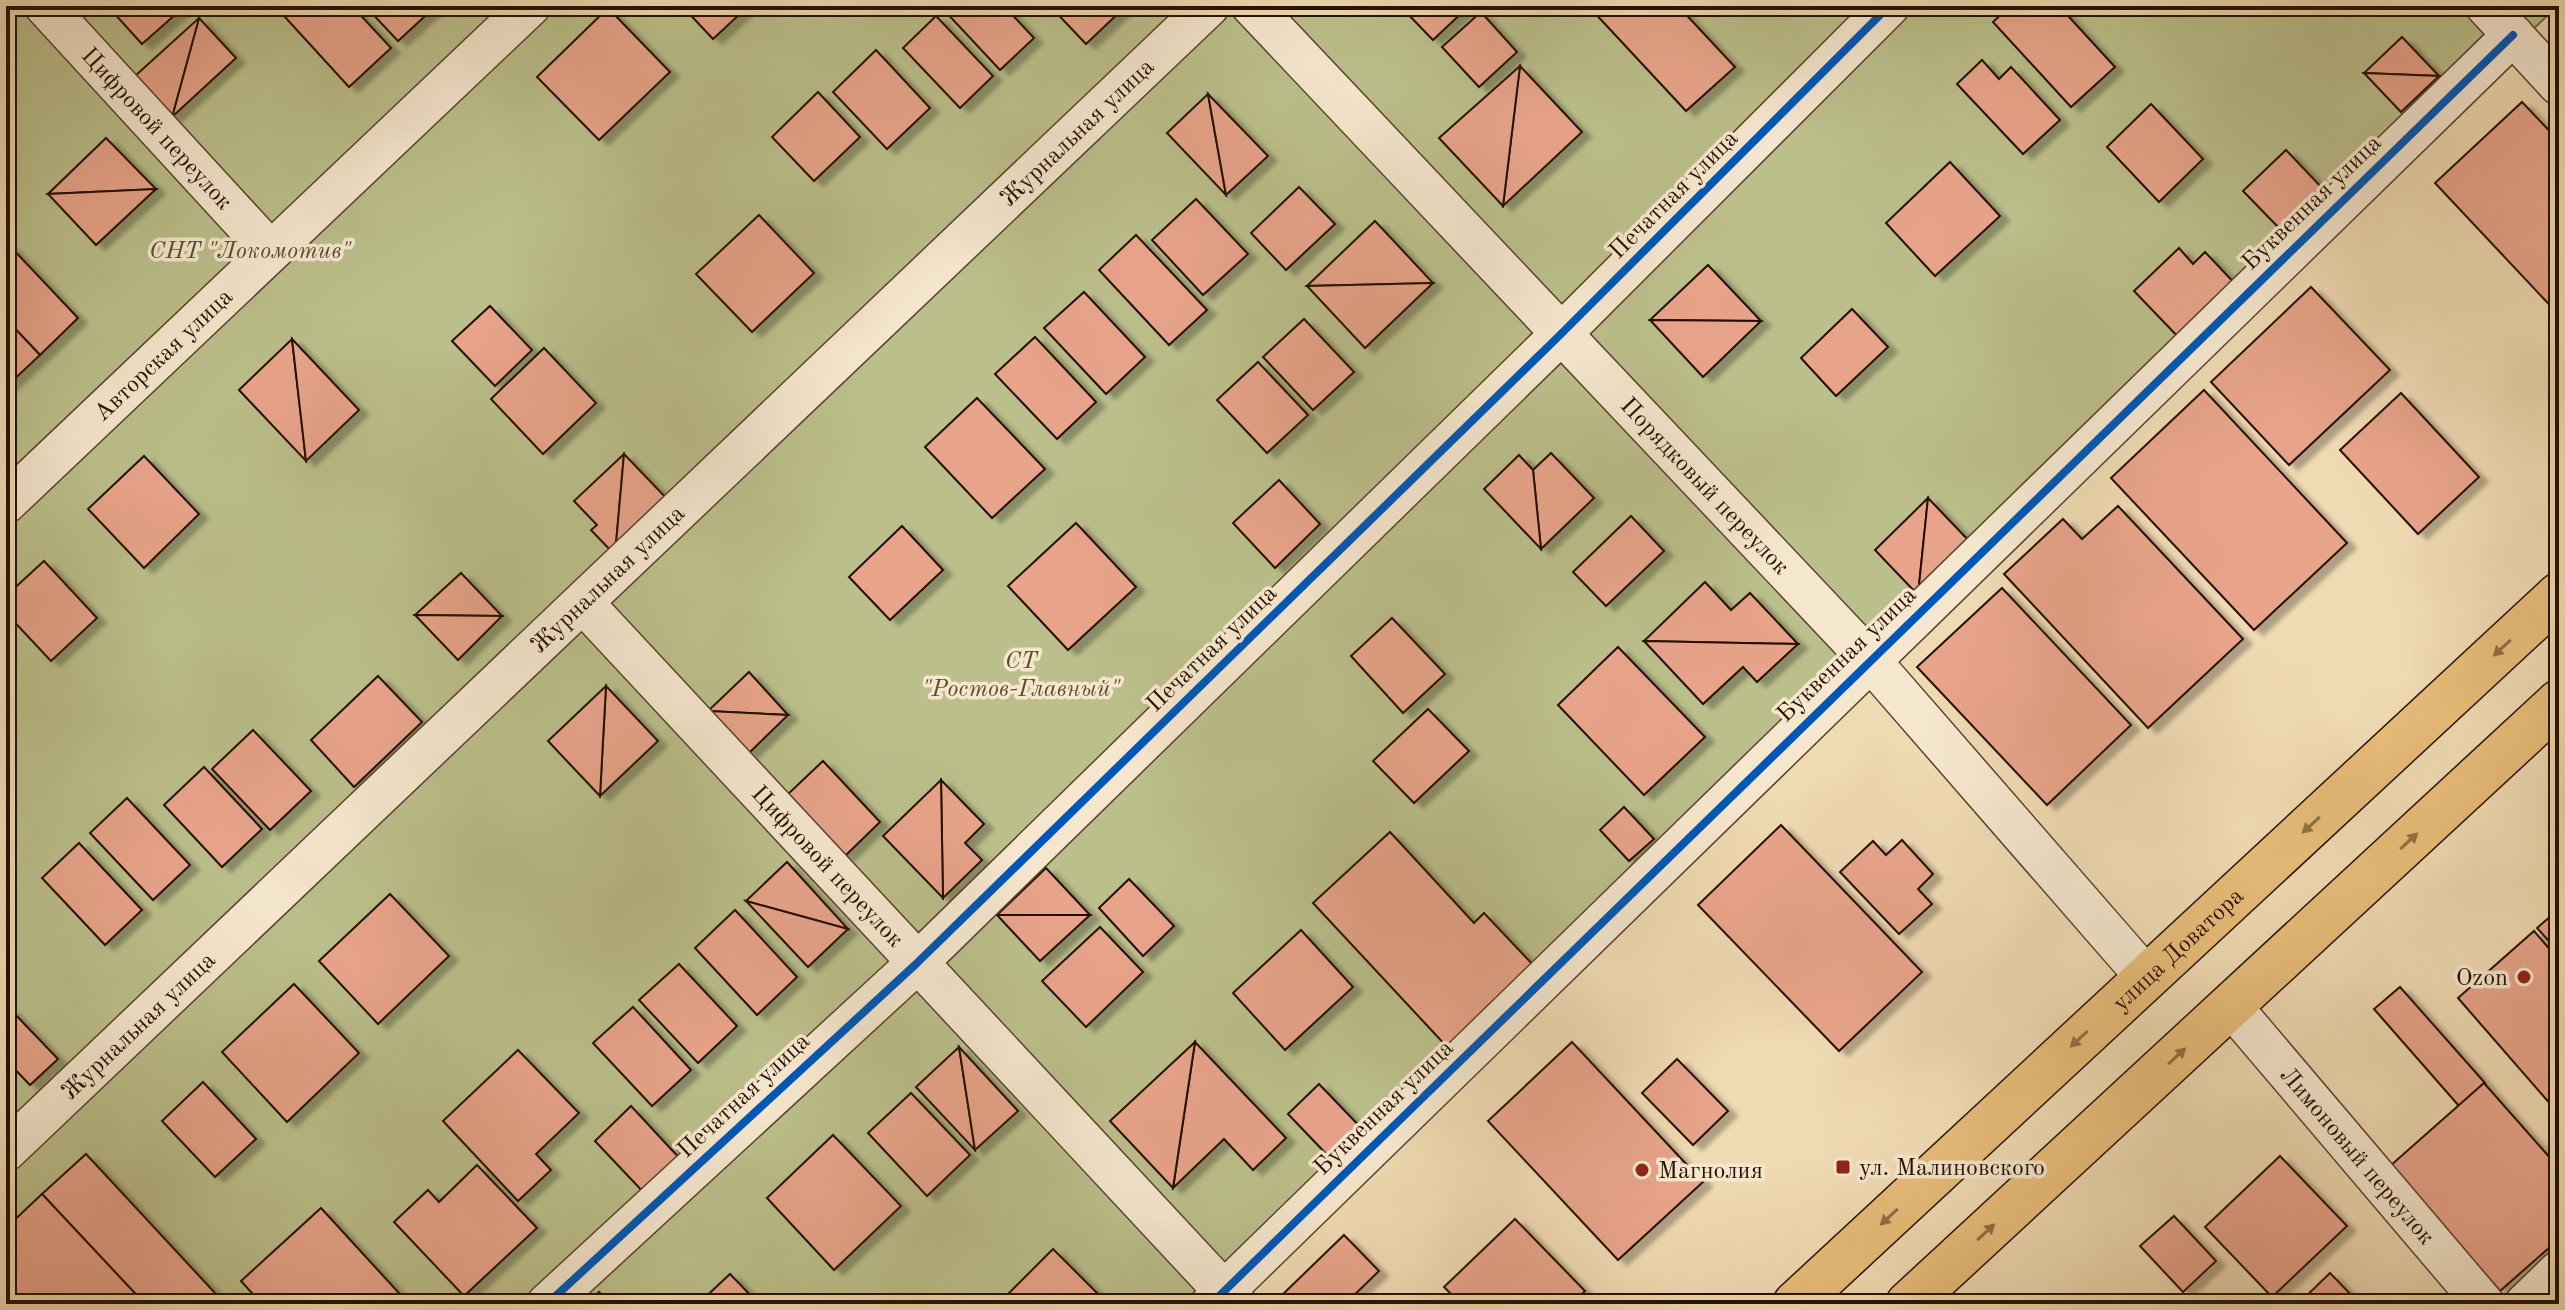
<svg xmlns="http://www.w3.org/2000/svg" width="2565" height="1310" font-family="'Old Standard TT',serif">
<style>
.green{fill:#bbbf8b;stroke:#706846;stroke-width:2}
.building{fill:#e8a48b;stroke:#261100;stroke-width:2;filter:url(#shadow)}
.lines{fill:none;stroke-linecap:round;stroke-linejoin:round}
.street-casing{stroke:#58432d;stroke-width:43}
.primary-casing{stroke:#261100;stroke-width:47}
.street{stroke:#f5e7ce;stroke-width:40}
.primary{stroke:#e8bd7a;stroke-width:44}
.cycleway-casing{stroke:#f5e7ce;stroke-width:13}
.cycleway{stroke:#0057b8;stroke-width:8}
.oneway{fill:#917043}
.poi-dot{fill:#8f2418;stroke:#f5e7ce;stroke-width:3}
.labels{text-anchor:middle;stroke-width:7;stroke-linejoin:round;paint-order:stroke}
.street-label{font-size:24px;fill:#261100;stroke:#f5e7ce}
.park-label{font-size:24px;font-style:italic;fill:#5a4e31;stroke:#f5e7ce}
.poi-label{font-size:24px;fill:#261100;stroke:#f5e7ce;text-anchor:start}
</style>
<defs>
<filter id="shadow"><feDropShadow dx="9" dy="5" stdDeviation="2" flood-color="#0004"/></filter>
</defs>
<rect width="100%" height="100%" fill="#f0dab3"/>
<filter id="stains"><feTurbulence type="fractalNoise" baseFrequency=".0025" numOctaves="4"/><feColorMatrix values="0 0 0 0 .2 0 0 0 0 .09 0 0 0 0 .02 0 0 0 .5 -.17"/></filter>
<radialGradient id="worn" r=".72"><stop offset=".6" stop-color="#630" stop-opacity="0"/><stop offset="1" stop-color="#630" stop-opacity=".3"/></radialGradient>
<polygon class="green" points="6,6 2557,6 1225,1304 6,1304"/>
<g class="building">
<polygon points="117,6 185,6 142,44 112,11"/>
<polygon points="297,6 352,6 391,48 349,87 285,17"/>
<polygon points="365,6 436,6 398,41"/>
<polygon points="682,6 737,6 742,12 713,39"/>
<polygon points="946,6 1004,6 1034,38 1000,70 943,9"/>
<polygon points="1050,6 1126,6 1086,44"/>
<polygon points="1427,6 1469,6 1433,40 1402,8"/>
<polygon points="1597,6 1678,6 1735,67 1686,111 1592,10"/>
<polygon points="2010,6 2059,6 2115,67 2071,107 1993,22"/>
<polygon points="608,8 670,72 599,140 537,77"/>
<polygon points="1481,12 1517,52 1479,87 1442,47"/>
<polygon points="936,16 993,76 960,108 903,48"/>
<polygon points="199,18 236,58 172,117"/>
<polygon points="199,18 172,117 135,76"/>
<polygon points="2402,37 2439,76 2364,73"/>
<polygon points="876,50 930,108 887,149 833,92"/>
<polygon points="1982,60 1999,79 2011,67 2060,120 2023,154 1957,84"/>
<polygon points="1520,66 1582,132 1503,206"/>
<polygon points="1520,66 1503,206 1439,138"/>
<polygon points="2364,73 2439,76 2401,112"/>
<polygon points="818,92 860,137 814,181 772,137"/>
<polygon points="1208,94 1226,195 1167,133"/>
<polygon points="1208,94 1268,156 1226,195"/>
<polygon points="2522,102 2559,141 2559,315 2435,183"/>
<polygon points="2151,104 2203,159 2159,202 2107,147"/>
<polygon points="106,138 156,189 48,194"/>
<polygon points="2286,150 2325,191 2282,231 2243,191"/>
<polygon points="1950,162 2000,216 1935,276 1886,223"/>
<polygon points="1299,187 1335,224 1286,270 1251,233"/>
<polygon points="156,189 96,245 48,194"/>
<polygon points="1196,199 1248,254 1203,295 1152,240"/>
<polygon points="759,215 814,273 752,332 696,274"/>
<polygon points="1375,221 1433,283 1307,286"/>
<polygon points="1136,235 1207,310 1169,345 1099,270"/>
<polygon points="8,244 78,318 40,355 6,319"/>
<polygon points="2179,248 2193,264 2205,252 2240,289 2184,343 2134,291"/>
<polygon points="1708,265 1761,321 1650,320"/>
<polygon points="1433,283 1365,348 1307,286"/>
<polygon points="2311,287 2390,370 2289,465 2211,382"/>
<polygon points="1084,292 1145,357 1106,394 1044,328"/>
<polygon points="490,306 532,350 495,386 452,341"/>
<polygon points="1852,309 1888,347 1836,396 1801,358"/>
<polygon points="6,319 40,355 6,387"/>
<polygon points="1304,319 1354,372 1313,410 1263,357"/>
<polygon points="1650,320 1761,321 1703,377"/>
<polygon points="1035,337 1096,402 1057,439 995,374"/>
<polygon points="292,339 306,461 239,390"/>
<polygon points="292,339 359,410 306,461"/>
<polygon points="544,348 596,403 543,454 491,399"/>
<polygon points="1258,362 1308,415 1267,453 1217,400"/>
<polygon points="2204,390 2347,543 2254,630 2111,478"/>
<polygon points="2401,393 2479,477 2418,534 2340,450"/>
<polygon points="977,398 1045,469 992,518 925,447"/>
<polygon points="1551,453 1594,498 1541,549 1533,470"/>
<polygon points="624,454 615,555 591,530 597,525 574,501"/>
<polygon points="624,454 670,502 615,555"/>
<polygon points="1519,455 1533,470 1541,549 1484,489"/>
<polygon points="144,456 199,514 144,568 88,509"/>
<polygon points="1279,480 1320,524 1275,568 1233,523"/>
<polygon points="1928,498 1918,595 1875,550"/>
<polygon points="1928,498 1972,544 1918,595"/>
<polygon points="2118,506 2243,639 2148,728 2004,574 2063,519 2082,539"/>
<polygon points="1631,516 1664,551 1606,606 1573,572"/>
<polygon points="1076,523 1136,587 1068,650 1008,586"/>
<polygon points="902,526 943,570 890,620 849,577"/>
<polygon points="44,561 97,618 51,661 6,613 6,596"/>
<polygon points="461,573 502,616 415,615"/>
<polygon points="1705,582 1731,610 1750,593 1798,644 1644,641"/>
<polygon points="2002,588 2131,725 2047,805 1917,667"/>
<polygon points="415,615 502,616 458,660"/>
<polygon points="1392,618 1445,674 1403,713 1351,656"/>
<polygon points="1644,641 1798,644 1757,682 1743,667 1703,704"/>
<polygon points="1618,647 1705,737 1644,795 1558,705"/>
<polygon points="749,672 788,715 708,711"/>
<polygon points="378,676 422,722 354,787 311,740"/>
<polygon points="606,686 658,741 600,796"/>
<polygon points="606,686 600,796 548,741"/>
<polygon points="1428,709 1469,751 1414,803 1373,761"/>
<polygon points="708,711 788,715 748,754"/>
<polygon points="253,730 311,791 270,830 212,769"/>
<polygon points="823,761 880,822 844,857 786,796"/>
<polygon points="204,767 262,829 222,867 164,805"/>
<polygon points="941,780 984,824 965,843 982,860 943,898"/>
<polygon points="941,780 943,898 883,836"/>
<polygon points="127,798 190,865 153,900 90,833"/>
<polygon points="1624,807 1654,839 1629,861 1600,830"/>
<polygon points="1781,825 1922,972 1839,1051 1698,905"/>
<polygon points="1390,832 1474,923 1484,913 1536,968 1449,1049 1313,903"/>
<polygon points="1902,840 1933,874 1918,889 1932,904 1899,934 1840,872 1873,841 1886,855"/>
<polygon points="79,843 142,910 105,945 42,878"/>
<polygon points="787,862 848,929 746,901"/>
<polygon points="1046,868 1090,915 997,915"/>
<polygon points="1129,879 1174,926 1143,956 1099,908"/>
<polygon points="390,894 449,956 378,1024 319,961"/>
<polygon points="746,901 848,929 808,967"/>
<polygon points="2559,909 2559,952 2537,928"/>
<polygon points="735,910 797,977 757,1015 695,948"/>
<polygon points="997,915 1090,915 1040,961"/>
<polygon points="1100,927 1143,972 1086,1027 1042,981"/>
<polygon points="1301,930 1353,987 1285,1050 1233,993"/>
<polygon points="2534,931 2559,960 2559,1114 2458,998"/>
<polygon points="679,964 737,1026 698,1063 639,1000"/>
<polygon points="294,984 359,1053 287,1122 222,1052"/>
<polygon points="2400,987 2485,1083 2459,1106 2374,1009"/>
<polygon points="633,1007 691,1070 652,1106 593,1043"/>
<polygon points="10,1009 58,1059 30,1085 6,1060 6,1012"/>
<polygon points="1195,1042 1286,1138 1253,1170 1224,1139 1173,1188"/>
<polygon points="1195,1042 1173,1188 1110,1121"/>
<polygon points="1572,1042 1703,1182 1618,1260 1488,1121"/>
<polygon points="959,1047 975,1150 916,1087"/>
<polygon points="959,1047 1018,1111 975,1150"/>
<polygon points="518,1050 579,1113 536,1154 551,1170 518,1201 443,1121"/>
<polygon points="1677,1059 1728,1111 1693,1145 1642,1093"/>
<polygon points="203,1082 256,1139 215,1177 162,1121"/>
<polygon points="2484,1083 2559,1168 2559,1239 2500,1291 2390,1166"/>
<polygon points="1319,1084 1366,1133 1334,1162 1288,1114"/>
<polygon points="911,1093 970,1155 927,1196 868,1133"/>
<polygon points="631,1106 683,1162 647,1196 595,1141"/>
<polygon points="833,1135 901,1206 834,1270 767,1198"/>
<polygon points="86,1154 215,1293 204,1304 145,1304 42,1194"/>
<polygon points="2280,1156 2347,1226 2272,1297 2205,1227"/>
<polygon points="477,1165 537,1228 464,1296 394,1222 428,1190 439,1202"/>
<polygon points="42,1194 145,1304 6,1304 6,1228"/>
<polygon points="321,1208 409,1304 262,1304 241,1281"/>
<polygon points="2174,1216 2216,1261 2183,1292 2140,1246"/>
<polygon points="1515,1219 1585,1291 1572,1304 1461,1304 1444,1287"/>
<polygon points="1344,1235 1379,1271 1345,1304 1289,1304 1281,1296"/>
<polygon points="1053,1249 1101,1297 1094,1304 1016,1304 1007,1295"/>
<polygon points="2330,1273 2360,1304 2298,1304"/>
<polygon points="730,1274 759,1304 698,1304"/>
<polygon points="599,1292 610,1304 587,1304"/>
<polygon points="1442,1295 1450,1304 1432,1304"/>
</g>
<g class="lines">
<g class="street-casing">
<g id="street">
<path id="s1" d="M45,6L270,251"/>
<path id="s2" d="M1252,6L1869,659L2146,977"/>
<polyline points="2486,6 2559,85"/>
<path id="s3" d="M6,503L530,6"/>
<path id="s4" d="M584,604L1236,1304"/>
<path id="s5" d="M2231,1006L2484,1304"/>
<path id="s6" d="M6,1151L1209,6"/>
<polyline points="547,1304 916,964 1561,334 1889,6"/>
<polyline points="1211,1304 2513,35"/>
<polyline points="2525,1304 2559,1271"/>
</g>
</g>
<g class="primary-casing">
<g id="primary">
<path id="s7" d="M1795,1304L2559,595"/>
<polyline points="1908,1304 2559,702"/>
</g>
</g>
<use href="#street" class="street"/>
<use href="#primary" class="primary"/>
<g class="cycleway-casing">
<g id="cycleway">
<polyline points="547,1304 916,964 1561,334 1889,6"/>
<polyline points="1211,1304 2513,35"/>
</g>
</g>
<use href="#cycleway" class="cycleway"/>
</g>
<defs><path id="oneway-solid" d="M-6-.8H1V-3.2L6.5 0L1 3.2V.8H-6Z" transform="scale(2)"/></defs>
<g class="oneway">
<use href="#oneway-solid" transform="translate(2502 648) rotate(137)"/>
<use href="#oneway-solid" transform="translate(2311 825) rotate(137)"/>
<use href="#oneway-solid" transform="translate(2409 841) rotate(-43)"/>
<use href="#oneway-solid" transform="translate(2079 1039) rotate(137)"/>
<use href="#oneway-solid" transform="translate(2177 1056) rotate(-43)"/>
<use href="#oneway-solid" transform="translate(1889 1217) rotate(137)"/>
<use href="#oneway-solid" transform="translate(1986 1232) rotate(-43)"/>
</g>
<g class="poi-dot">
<circle cx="2524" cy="977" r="8"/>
<rect x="1835" y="1159" width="16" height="16" rx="4"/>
<circle cx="1642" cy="1170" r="8"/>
</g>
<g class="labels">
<g class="street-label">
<text dy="8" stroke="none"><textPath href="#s1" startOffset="166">Цифровой переулок</textPath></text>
<text dy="8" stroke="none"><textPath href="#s6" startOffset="1478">Журнальная улица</textPath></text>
<text transform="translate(1673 194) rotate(-45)" y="8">Печатная улица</text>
<text transform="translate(2311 202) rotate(-44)" y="8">Буквенная улица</text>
<text dy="8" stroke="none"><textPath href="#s3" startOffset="216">Авторская улица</textPath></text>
<text dy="8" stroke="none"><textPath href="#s2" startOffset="660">Порядковый переулок</textPath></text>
<text dy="8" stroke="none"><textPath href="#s6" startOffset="830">Журнальная улица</textPath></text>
<text transform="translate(1211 648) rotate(-44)" y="8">Печатная улица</text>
<text transform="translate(1846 654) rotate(-44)" y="8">Буквенная улица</text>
<text dy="8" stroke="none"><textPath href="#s4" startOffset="358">Цифровой переулок</textPath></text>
<text dy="8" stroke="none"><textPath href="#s7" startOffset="522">улица Доватора</textPath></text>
<text dy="8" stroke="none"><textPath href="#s6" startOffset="182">Журнальная улица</textPath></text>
<text transform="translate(743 1095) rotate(-43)" y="8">Печатная улица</text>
<text transform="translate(1383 1107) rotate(-44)" y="8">Буквенная улица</text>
<text dy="8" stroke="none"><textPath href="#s5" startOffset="196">Лимоновый переулок</textPath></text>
</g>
<g class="park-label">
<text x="250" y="258">СНТ "Локомотив"</text>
<text x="1021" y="668">СТ<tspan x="1021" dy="28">"Ростов-Главный"</tspan></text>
</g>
<g class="poi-label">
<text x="2508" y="985" text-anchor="end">Ozon</text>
<text x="1859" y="1175">ул. Малиновского</text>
<text x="1658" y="1178">Магнолия</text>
</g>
</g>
<rect width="2565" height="1310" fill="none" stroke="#f0dab3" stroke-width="32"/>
<rect x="8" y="8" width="2549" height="1294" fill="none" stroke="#261100" stroke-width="4"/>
<rect x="16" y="16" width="2533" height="1278" fill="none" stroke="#261100" stroke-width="2"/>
<rect width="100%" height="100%" filter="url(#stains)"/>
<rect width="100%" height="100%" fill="url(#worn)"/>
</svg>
